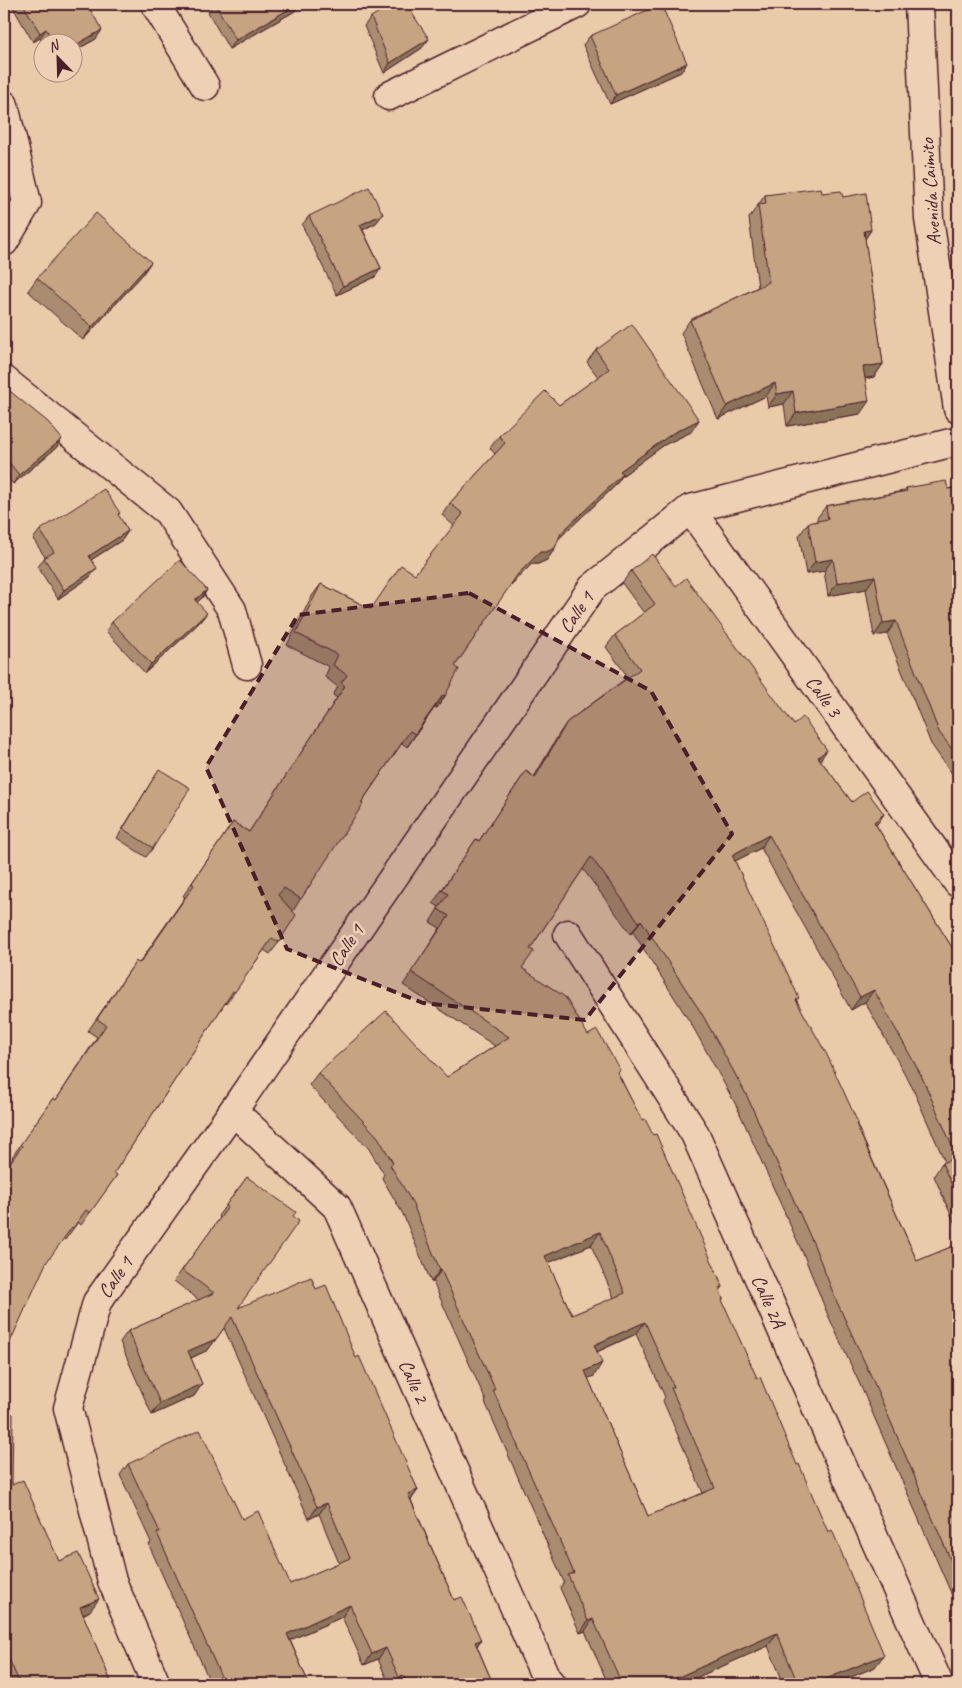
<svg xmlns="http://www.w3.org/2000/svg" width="962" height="1688" font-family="Caveat,sans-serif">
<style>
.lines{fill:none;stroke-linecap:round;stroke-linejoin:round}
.street-casing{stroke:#4a1f2b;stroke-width:31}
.street{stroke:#eed1b5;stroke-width:28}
.wall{fill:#aa8d6f;stroke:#4a1f2b;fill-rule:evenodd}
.shaded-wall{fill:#8b735a;stroke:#4a1f2b}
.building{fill:#c6a481;stroke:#4a1f2b;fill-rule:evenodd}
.marked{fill:#4a1f2b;fill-opacity:0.2;stroke:#4a1f2b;stroke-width:4;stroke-dasharray:10 6;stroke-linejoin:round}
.labels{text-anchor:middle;stroke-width:5;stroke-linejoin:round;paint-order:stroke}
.street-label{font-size:20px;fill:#4a1f2b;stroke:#eed1b5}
</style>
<rect width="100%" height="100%" fill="#e9cbaa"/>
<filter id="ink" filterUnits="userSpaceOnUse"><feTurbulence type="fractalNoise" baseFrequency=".02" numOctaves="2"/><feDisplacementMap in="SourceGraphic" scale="10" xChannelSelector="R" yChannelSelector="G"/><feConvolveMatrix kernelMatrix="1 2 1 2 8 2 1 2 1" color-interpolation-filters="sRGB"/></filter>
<g filter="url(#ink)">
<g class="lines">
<g class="street-casing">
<g id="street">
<polyline points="155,4 205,86"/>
<polyline points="919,4 929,219 958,409"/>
<polyline points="389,96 577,4"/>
<polyline points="4,105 27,203 4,242"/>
<polyline points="4,380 168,512 232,610 247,665"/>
<polyline points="690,509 958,883"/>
<polyline points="568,934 695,1134 939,1684"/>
<polyline points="233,1111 337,1207 546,1678 551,1684"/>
<polyline points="156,1684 112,1581 68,1408 97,1302 233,1111 592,588 690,509 958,441"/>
</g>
</g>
<use href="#street" class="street"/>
</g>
<g class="wall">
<polygon points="11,4 87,4 96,39 72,52 72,42 42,42 42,44 40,38 33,42"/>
<polygon points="214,4 300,4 295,11 229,49 208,12"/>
<polygon points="371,17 422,48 384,73 364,26"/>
<polygon points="590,36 681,72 610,104 583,45"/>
<polygon points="822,193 843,197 871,230 865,239 883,364 874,377 865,379 860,414 787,426 784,404 768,407 766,396 718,419 681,333 690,320 758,287 749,218 765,195"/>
<polygon points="383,214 376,223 363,230 381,268 375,277 337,295 302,225 309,216"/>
<polygon points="151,262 142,275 83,340 28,291 37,278"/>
<polygon points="596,350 691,432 664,445 622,476 615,486 558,539 555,548 547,560 538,564 532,564 510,585 455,666 445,696 437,708 435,707 407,747 402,743 361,803 293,911 279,942 270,954 264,950 226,1004 225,1003 114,1173 117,1175 81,1225 78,1222 65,1240 4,1171 13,1158 12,1157 53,1098 56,1100 97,1037 88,1031 136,961 138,963 140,962 185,897 183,896 233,822 249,832 337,698 333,695 338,687 325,677 329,667 287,645 312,596 321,584 371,609 415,574 454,526 442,515 450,503 495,454 490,448 499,436 559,405 598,377 587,362"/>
<polygon points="4,390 56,448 13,484 4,473"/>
<polygon points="958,487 958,782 931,744 887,634 874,636 866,589 828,596 824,571 806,574 799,536 808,523 817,521 817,518 826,506 903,491 906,488 948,489"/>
<polygon points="120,513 118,515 128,531 122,540 91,560 90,577 58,599 38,567 45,557 33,539 40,530"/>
<path d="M631,571L676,586L794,725L852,802L884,814L876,825L958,957V1231L934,1176L942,1163L945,1162L912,1087L865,1002L851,1010L761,848L735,861L797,1001L857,1125L917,1261L958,1244V1609L862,1389L827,1313L805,1258L737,1107L693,1027L633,932L631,934L583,869L530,949L522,968L588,1035L618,1073L723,1287L720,1291L723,1299L722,1301L875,1667L834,1684H784L768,1646L682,1684H608L585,1631L580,1633L560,1588L564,1582L485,1402L486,1401L433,1282H431L403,1214L382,1178L384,1174L369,1149L309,1085L318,1073L447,1077L495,1046L403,985L440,928L430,922L439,907L433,903L476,839L479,841L526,771L534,777L559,734L567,722L628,677L606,647L615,635L644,613L622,583ZM591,1245L614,1298L572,1315L548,1263ZM636,1334L665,1397L663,1401L703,1493L648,1516L588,1378L594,1376L597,1352Z"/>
<polygon points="207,590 201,599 197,602 200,622 145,673 106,631 112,622"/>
<polygon points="159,770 153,848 146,857 117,838 153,779"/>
<polygon points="247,1177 293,1216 238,1308 316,1289 356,1358 418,1490 411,1500 454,1600 481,1640 477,1646 493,1684 389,1684 378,1659 364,1665 342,1617 290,1640 309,1684 211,1684 149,1545 151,1542 120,1475 128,1464 242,1519 290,1584 339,1563 319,1514 309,1519 224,1328 208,1350 191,1358 202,1384 194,1396 152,1415 120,1342 128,1331 199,1300 174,1281 220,1218 218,1216"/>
<polygon points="4,1413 12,1485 90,1611 83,1615 112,1684 6,1684 4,1679"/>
</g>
<g class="shaded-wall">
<polygon points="298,4 300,4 295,11 229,49 236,40"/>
<polygon points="46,29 40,38 33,42 40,33"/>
<polygon points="102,30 96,39 72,52 72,47"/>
<polygon points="429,39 422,48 384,73 390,63"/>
<polygon points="687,63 681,72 610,104 616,95"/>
<polygon points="383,214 376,223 354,234 360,225"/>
<polygon points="871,230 862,243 864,231"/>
<polygon points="151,262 142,275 83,340 92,327"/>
<polygon points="381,268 375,277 337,295 343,286"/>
<polygon points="883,364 874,377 854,380 863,367"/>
<polygon points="775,383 766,396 718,419 727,406"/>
<polygon points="793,391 784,404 768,407 777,394"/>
<polygon points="869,401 860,414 787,426 796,413"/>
<polygon points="699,420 691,432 664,445 622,476 615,486 552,545 561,533 620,471 673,433"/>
<polygon points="62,439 56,448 13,484 19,475"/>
<polygon points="128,531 122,540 83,565 89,556"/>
<polygon points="555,548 547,560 538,564 532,564 510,586 518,574 540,552"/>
<polygon points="833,559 824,571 806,574 815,562"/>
<polygon points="97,568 90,577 58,599 64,590"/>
<polygon points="875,576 866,589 828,596 837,583"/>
<polygon points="207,590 201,599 188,609 195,600"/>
<polygon points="207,613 200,622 145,673 151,664"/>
<polygon points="896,621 887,634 874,636 883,623"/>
<polygon points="443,695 445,696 437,708 435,707 407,747"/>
<polygon points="827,750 819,762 818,757"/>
<polygon points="884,814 875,827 874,822"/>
<polygon points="769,835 761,848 723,867 732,855"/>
<polygon points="641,920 633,932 631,934 639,922"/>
<polygon points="874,990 865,1002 851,1010 860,997"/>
<polygon points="600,1232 591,1245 536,1268 545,1256"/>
<polygon points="440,1270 441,1270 433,1282 431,1282"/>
<polygon points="645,1322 636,1334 585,1357 594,1345"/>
<polygon points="216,1339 208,1350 180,1363 188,1351"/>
<polygon points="602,1363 594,1376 576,1383 585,1371"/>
<polygon points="202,1384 194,1396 152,1415 160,1403"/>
<polygon points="418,1490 410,1501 408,1494"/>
<polygon points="327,1503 319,1514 309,1519 317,1507"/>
<polygon points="99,1599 90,1611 71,1620 80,1607"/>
<polygon points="350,1605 342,1617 279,1645 287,1634"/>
<polygon points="593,1619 585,1631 580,1633 588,1621"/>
<polygon points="777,1633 768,1646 682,1684 663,1684"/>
<polygon points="481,1640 473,1651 475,1642"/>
<polygon points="386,1648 378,1659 364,1665 372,1654"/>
<polygon points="884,1655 875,1667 834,1684 814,1684"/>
<polygon points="403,1675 397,1684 393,1684 399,1677"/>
</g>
<g class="building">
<polygon points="23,4 87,4 102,30 72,47 72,42 53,42 46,29 40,33"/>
<polygon points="215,4 298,4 236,40"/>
<polygon points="392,4 406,4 429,39 390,63 371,17"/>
<polygon points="661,4 687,63 616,95 590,36"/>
<polygon points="369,187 383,214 360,225 381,268 343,286 309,216"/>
<polygon points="821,188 822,193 841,191 843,197 866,193 871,230 864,231 883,364 863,367 869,401 796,413 793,391 777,394 775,383 727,406 690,320 769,282 758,205 766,204 765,195"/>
<polygon points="96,213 151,262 92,327 37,278"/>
<polygon points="632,324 699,420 673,433 620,471 623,474 561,533 555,548 546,552 540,552 518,574 455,666 459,669 445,696 443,695 415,734 410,731 361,803 363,804 301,899 284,888 278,895 296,915 279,942 272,938 235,992 233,991 114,1173 117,1175 90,1213 86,1210 73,1228 72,1227 46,1263 5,1353 4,1409 4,1171 22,1146 20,1145 53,1098 56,1100 106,1025 97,1019 136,961 138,963 141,962 194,885 192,883 233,822 249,832 345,686 341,683 347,675 333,665 338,655 296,633 321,584 371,609 401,565 415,574 463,514 450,503 505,443 499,436 545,391 559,405 609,369 596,350"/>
<polygon points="6,388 48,422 62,439 19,475 4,456 4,390"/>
<polygon points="946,481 948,489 958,487 958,757 939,732 896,621 883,623 875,576 837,583 833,559 815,562 808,523 828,519 826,506 907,491 906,488"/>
<polygon points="104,489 120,513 118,514 128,531 89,556 97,568 64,590 44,558 54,552 40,530"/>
<path d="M652,554L676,586L686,578L794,725L803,717L827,750L818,757L852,802L867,791L884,814L874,822L958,957V1199L942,1163L957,1157L921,1075L874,990L860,997L769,835L732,855L799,998L796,1000L827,1055L858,1123L856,1124L917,1261L958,1244V1577L871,1376L836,1300L814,1245L746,1094L702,1014L641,920L639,922L591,857L530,949L534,951L522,968L565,997L588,1035L597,1030L620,1070L617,1072L642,1120L645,1119L653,1135L656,1134L723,1287L719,1288L723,1299L722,1300L757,1378L760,1377L797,1465L799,1464L828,1532L832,1530L884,1655L814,1684H798L777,1633L663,1684H622L593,1619L588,1621L568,1575L574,1573L493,1390L495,1389L441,1270H440L412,1202L390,1165L393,1163L378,1137L318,1073L386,1011L447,1077L509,1037L411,972L449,916L438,909L448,894L442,890L476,839L479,841L526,771L535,778L567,722L640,669L615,635L655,604L631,571ZM600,1232L625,1293L572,1315L545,1256ZM645,1322L674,1387L671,1388L715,1488L648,1516L585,1371L602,1363L594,1345Z"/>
<polygon points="180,560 207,590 195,600 207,613 151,664 112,622"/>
<polygon points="159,769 190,788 153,848 123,829"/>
<polygon points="247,1177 296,1212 293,1216 299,1221 238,1308 311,1277 316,1289 326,1285 356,1358 359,1356 418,1490 408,1494 454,1600 462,1597 481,1640 475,1642 493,1684 408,1684 403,1675 399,1677 386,1648 372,1654 350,1605 287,1634 309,1684 222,1684 224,1683 157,1533 160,1532 128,1464 200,1430 242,1519 258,1511 290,1584 350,1558 327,1503 317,1507 232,1317 216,1339 188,1351 202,1384 160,1403 128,1331 214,1293 182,1270 228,1207 226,1205"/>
<polygon points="4,1413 13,1414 12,1485 23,1480 59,1561 78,1553 99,1599 80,1607 112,1684 20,1684 4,1648"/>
</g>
</g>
<path class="marked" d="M469,593L651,691L732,834L585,1020L423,1003L287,949L206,767L298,615Z"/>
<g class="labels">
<g class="street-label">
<text transform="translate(930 192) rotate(-94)" y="7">Avenida Caimito</text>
<text transform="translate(576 612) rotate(-55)" y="7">Calle 1</text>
<text transform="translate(824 696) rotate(54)" y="7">Calle 3</text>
<text transform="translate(346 945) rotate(-56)" y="7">Calle 1</text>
<text transform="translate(115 1277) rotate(-55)" y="7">Calle 1</text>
<text transform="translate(769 1301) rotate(66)" y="7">Calle 2A</text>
<text transform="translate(414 1381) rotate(66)" y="7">Calle 2</text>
</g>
</g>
<rect width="962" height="1688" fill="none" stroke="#eed1b5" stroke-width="20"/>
<rect x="10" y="10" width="942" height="1668" fill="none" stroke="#4a1f2b" stroke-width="2" filter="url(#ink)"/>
<g transform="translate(58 58) rotate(337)"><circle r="24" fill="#eed1b5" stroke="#ac8a7e"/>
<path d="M0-4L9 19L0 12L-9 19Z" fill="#4a1f2b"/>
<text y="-8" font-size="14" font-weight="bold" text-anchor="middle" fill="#4a1f2b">N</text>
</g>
</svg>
